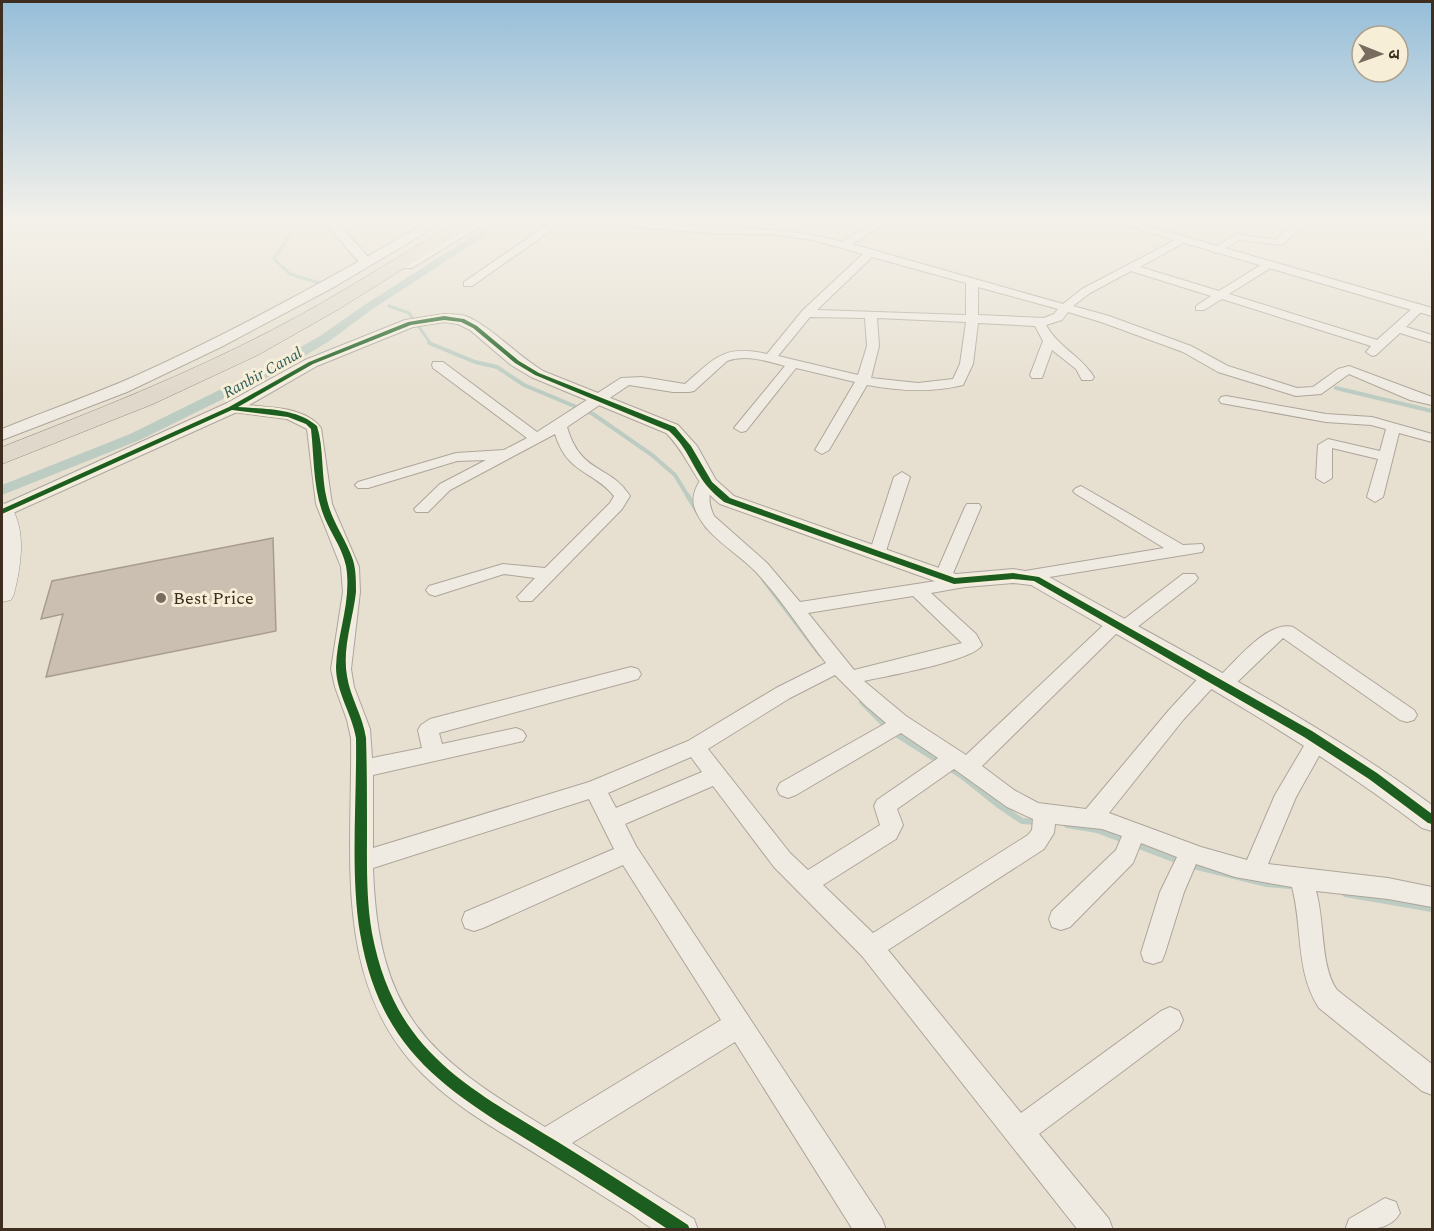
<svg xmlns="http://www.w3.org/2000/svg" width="1434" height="1231" font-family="Spectral,'Noto Sans Devanagari',serif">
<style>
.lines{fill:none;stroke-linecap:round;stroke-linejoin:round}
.stream-far3{stroke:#bcccc2;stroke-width:3}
.stream-far2{stroke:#bcccc2;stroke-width:4}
.stream-far1{stroke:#bcccc2;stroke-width:5}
.stream{stroke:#bcccc2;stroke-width:6}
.canal{fill:#bcccc2;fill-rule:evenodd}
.building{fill:#cbbfb2;stroke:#a89c90;stroke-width:1.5}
.minor-casing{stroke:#ada599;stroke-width:2}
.tertiary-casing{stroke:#ada599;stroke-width:2}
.secondary-casing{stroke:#9c958a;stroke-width:1}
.trunk-casing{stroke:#928b80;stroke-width:1}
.minor{fill:#efebe3;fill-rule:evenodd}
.tertiary{fill:#efebe3;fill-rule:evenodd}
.secondary{fill:#efebe3;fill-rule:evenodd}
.trunk{fill:#e0d9cb;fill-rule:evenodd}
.cycleway-casing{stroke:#f7eed8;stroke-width:4}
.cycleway{fill:#1b5e20;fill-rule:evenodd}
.poi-dot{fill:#786c5e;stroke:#f7eed8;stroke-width:2}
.labels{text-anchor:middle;stroke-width:6;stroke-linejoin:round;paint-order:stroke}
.far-water-label{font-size:16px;font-style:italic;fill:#2f5d5a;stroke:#f7eed8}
.poi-label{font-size:18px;fill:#3d2e20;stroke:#f7eed8;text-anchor:start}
</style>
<rect width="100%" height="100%" fill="#e7e0d1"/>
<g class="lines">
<g class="stream-far3">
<polyline points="291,220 291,233 274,259 290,274 323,284"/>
<polyline points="389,306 409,313 431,344"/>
</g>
<g class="stream-far2">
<polyline points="429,343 475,362 497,367 524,385 593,414 652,455 675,475 689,498"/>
<polyline points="1336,388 1432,411"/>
</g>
<g class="stream-far1">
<polyline points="688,496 707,527"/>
<polyline points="764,580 820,654"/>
</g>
<g class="stream">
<polyline points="862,702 890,730 962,776 997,804 1022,821 1037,822"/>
<polyline points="1067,825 1097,830 1181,862"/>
<polyline points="1189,865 1267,884 1289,886"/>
<polyline points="1345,894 1432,909"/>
</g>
<polygon class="canal" points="497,220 509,220 371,310 328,342 274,374 140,440 2,495 2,485 130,434 264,368 320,336 363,306"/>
</g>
<polygon class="building" points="273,538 276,631 46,677 63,614 41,619 52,581"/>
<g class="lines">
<g class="minor-casing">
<g id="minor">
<polygon points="323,220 337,222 371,260 371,264 363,264 357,260"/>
<polygon points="554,220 566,220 472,286 464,286 464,282"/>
<path d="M581,220C624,220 667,225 710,227C755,229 797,229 842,242L878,220H891L852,244L1063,304L1082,289L1181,237L1186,240L1185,242L1140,267L1219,291L1264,263H1272V267L1229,294L1377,340L1415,306L1419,304L1425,308L1406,327L1432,335V343L1400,333L1376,355L1372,356L1366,352L1371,346L1222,299L1204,310H1196V306L1211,296L1131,271L1090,293L1073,306L1109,316L1191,346L1228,366L1297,388L1313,387L1338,369L1349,366L1432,397V405L1410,400L1349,374L1321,394L1296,396L1218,372L1183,352L1101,322L1068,312L1062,320L1046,325C1058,347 1081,356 1094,377L1092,380H1082L1076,369L1052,350L1042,378H1032L1030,375L1043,341L1035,326L978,323L973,364L963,385C931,393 900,391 867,385L829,450L822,454L815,450L855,382L796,368L746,431L741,432L734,428L785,366C766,361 746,354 727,361L694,391L689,392H673L629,385L567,427C581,475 610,464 630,496L622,509L532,601H520L517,597L535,578L504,574L435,596L429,594L426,590L429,586L503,564L545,568L610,503L614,496C593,470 567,474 555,434L450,490L428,512H416L414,509L440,484L486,460L457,461L368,488H358L355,485L358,482L456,453L504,450L527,438L433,368L432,365L433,362H443L537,432L621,378L642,377L685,384C715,358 724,344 767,354L803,310L863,254L813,240L779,235L709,233L586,223ZM872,257L966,283V315L817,310ZM978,287L1058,309L1054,314L1044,318L978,315ZM810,317L865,318L867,346L858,375L778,356ZM877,318L966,322L960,364L953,379L918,383L871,378L879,346Z"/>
<polygon points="1301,220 1305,223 1304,225 1282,245 1239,240 1219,252 1215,253 1210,250 1237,234 1276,240 1296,221"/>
<polygon points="1226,396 1326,414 1372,417 1432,434 1432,442 1399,433 1383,497 1375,502 1367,497 1378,459 1332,448 1332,478 1324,483 1316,478 1318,445 1328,439 1380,451 1386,429 1371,425 1326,422 1221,403 1219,400 1221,397"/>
<path d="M231,404C258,407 303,404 321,428L332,504L359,567L360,592L351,669L354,687L370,729L372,758L422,748L418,730L421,725L430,719L631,667L638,669L641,674L638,679L631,681L439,733L442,744L516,728L523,731L526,736L523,741L373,775V848L589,782L688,741L776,688L826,663C802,632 782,600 756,572C736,551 706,537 695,509C691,498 695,488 701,479L706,477L714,482C708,495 708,503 714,516L767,563L800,602L936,581L934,578L965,507L967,504H979L981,507L951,578H970L973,582L970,586L931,593L976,634L982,645C973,661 886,676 864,681L906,716L966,755L1110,619L1116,617L1123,620L1183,574H1195L1198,578L1195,582L1131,632L1125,634L1118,632L982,766L1014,790L1038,803L1086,809L1169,710L1204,672L1211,670L1218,672L1220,676C1237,659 1269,620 1293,627L1414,710L1417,715L1414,720L1407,722L1400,720L1283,638L1230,689L1223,691L1214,686L1183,720L1109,813L1201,847L1247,860L1275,795L1311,734L1318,732L1325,734L1328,740L1296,797L1268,864L1388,878L1432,887V907L1388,899L1316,891C1325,922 1320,966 1337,990L1432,1064V1095L1422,1091L1319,1008C1295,971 1303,928 1292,887L1235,877L1196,864L1184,892L1165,953L1162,961L1153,964L1144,961L1141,953L1160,892L1177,857L1141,843L1133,863L1070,927L1061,930L1052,927L1049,919L1052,911L1116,850L1122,836L1102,829L1055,824L1054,833L1044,849L888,950L1021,1113L1161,1011L1170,1007L1179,1011L1183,1020L1179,1029L1039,1134L1109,1219L1113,1230H1078L862,956L774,867L713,786L625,824L636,846L882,1219L886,1230H853L735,1042L572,1143L694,1219L698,1230C685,1230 670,1231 657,1230C648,1228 638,1218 630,1213C603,1196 576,1179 549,1162C508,1136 464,1113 429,1080C330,989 353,857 351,738L347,720L335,687L331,669L343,592L341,567L316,504L307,429L287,419L226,411L224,408ZM913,596L962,643L854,670L808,613ZM835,675L866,706L886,723L780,783L777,789L780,795L788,798L796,795L901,733L938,758L877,800L874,806L880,825L808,870L790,853L708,749L790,698ZM691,757L702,772L616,808L608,793ZM954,769L1007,807L1033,819L1032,830L1028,835L873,933L823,885L896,839L903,825L897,809ZM589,799L614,849L465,912L462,920L465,928L474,931L483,928L623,865L721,1020L545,1127C426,1055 378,1014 373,868Z"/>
<polygon points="902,472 910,477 885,554 883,558 871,558 869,554 894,477"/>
<polygon points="1081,486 1183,545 1202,544 1204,548 1202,552 1196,553 1025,581 1019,580 1016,576 1019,572 1025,571 1164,548 1076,494 1073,491 1076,488"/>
<path d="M1385,1198L1396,1202L1400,1213C1390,1231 1367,1230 1345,1230L1349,1219Z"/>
</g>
</g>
<g class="tertiary-casing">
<g id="tertiary">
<path d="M431,220H447L334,287L221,347L127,392L2,440V429C45,411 90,396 133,377C236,331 334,276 431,220Z"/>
<polygon points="474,220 490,220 412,268 402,268 400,265"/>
<polygon points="1107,220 1128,220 1432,308 1432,316"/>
<path d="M444,314C452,314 461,314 468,317C491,327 518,356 543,371L678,425L697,446L716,480L734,496L956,574L1013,569L1044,574C1175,648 1311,716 1432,805V831L1422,828C1300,735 1164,662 1031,585L1013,583L954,588L720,504C695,485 688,454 666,433L531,377L511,365L470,330L458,324L444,322L413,327L317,366L237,412L2,518V505L225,404L305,360L405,320Z"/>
</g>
</g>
<g class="secondary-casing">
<path id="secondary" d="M2,503L10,505C27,530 21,566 14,594L11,600L2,602Z"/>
</g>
<g class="trunk-casing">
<path id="trunk" d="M460,220H481L339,309L258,355L153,404L2,464V447C94,411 186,375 274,329C338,296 398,256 460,220Z"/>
</g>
<use href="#minor" class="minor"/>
<use href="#tertiary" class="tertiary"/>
<use href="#secondary" class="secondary"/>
<use href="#trunk" class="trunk"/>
<g class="cycleway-casing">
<path id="cycleway" d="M444,316L464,319L477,326L519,361L539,373L675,427L691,446L712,482L730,498L955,578L1013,573L1039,577L1312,731L1377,773L1432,814V824L1428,823L1369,779L1304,737L1034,581L1013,579L954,584L724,502C718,497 712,492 707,486C692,467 688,448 669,431L535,375L515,363L473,328L461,322L444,320L411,325L313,364L238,407C263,409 297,408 317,426C324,448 321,477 327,500C332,522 346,539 353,560C356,570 356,581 356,592C353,619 342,649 347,676C350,697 363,716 366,738C367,768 367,799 367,829C367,863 366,899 372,933C394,1050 465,1086 558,1142C602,1169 645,1197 688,1225L690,1230H669C627,1202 585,1175 542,1149C447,1091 380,1052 360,933C350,872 357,801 356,738C352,714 336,692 336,667C337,633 352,601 346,566C342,546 328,530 322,511C313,484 314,456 311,429L306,424L288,417L232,410L2,514V509L229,407L309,362L408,322Z"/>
</g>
<use href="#cycleway" class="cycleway"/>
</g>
<linearGradient id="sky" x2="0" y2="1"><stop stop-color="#96bed9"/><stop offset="0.56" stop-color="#f4f1ea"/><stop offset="1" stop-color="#f4f1ea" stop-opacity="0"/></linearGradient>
<rect width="1434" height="393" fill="url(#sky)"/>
<circle class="poi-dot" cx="161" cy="598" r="6"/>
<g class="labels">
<g class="far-water-label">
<text transform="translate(262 372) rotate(-29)" y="6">Ranbir Canal</text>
</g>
<g class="poi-label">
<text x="173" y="604">Best Price</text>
</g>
</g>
<rect width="1434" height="1231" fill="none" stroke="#3d2e20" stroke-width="6"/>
<g transform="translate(1380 54) rotate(91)"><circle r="28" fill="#f7eed8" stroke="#ada18e" stroke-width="1.5"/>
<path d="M0-4.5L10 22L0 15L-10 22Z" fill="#786c5e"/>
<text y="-9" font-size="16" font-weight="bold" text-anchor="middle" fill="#3d2e20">उ</text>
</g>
</svg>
